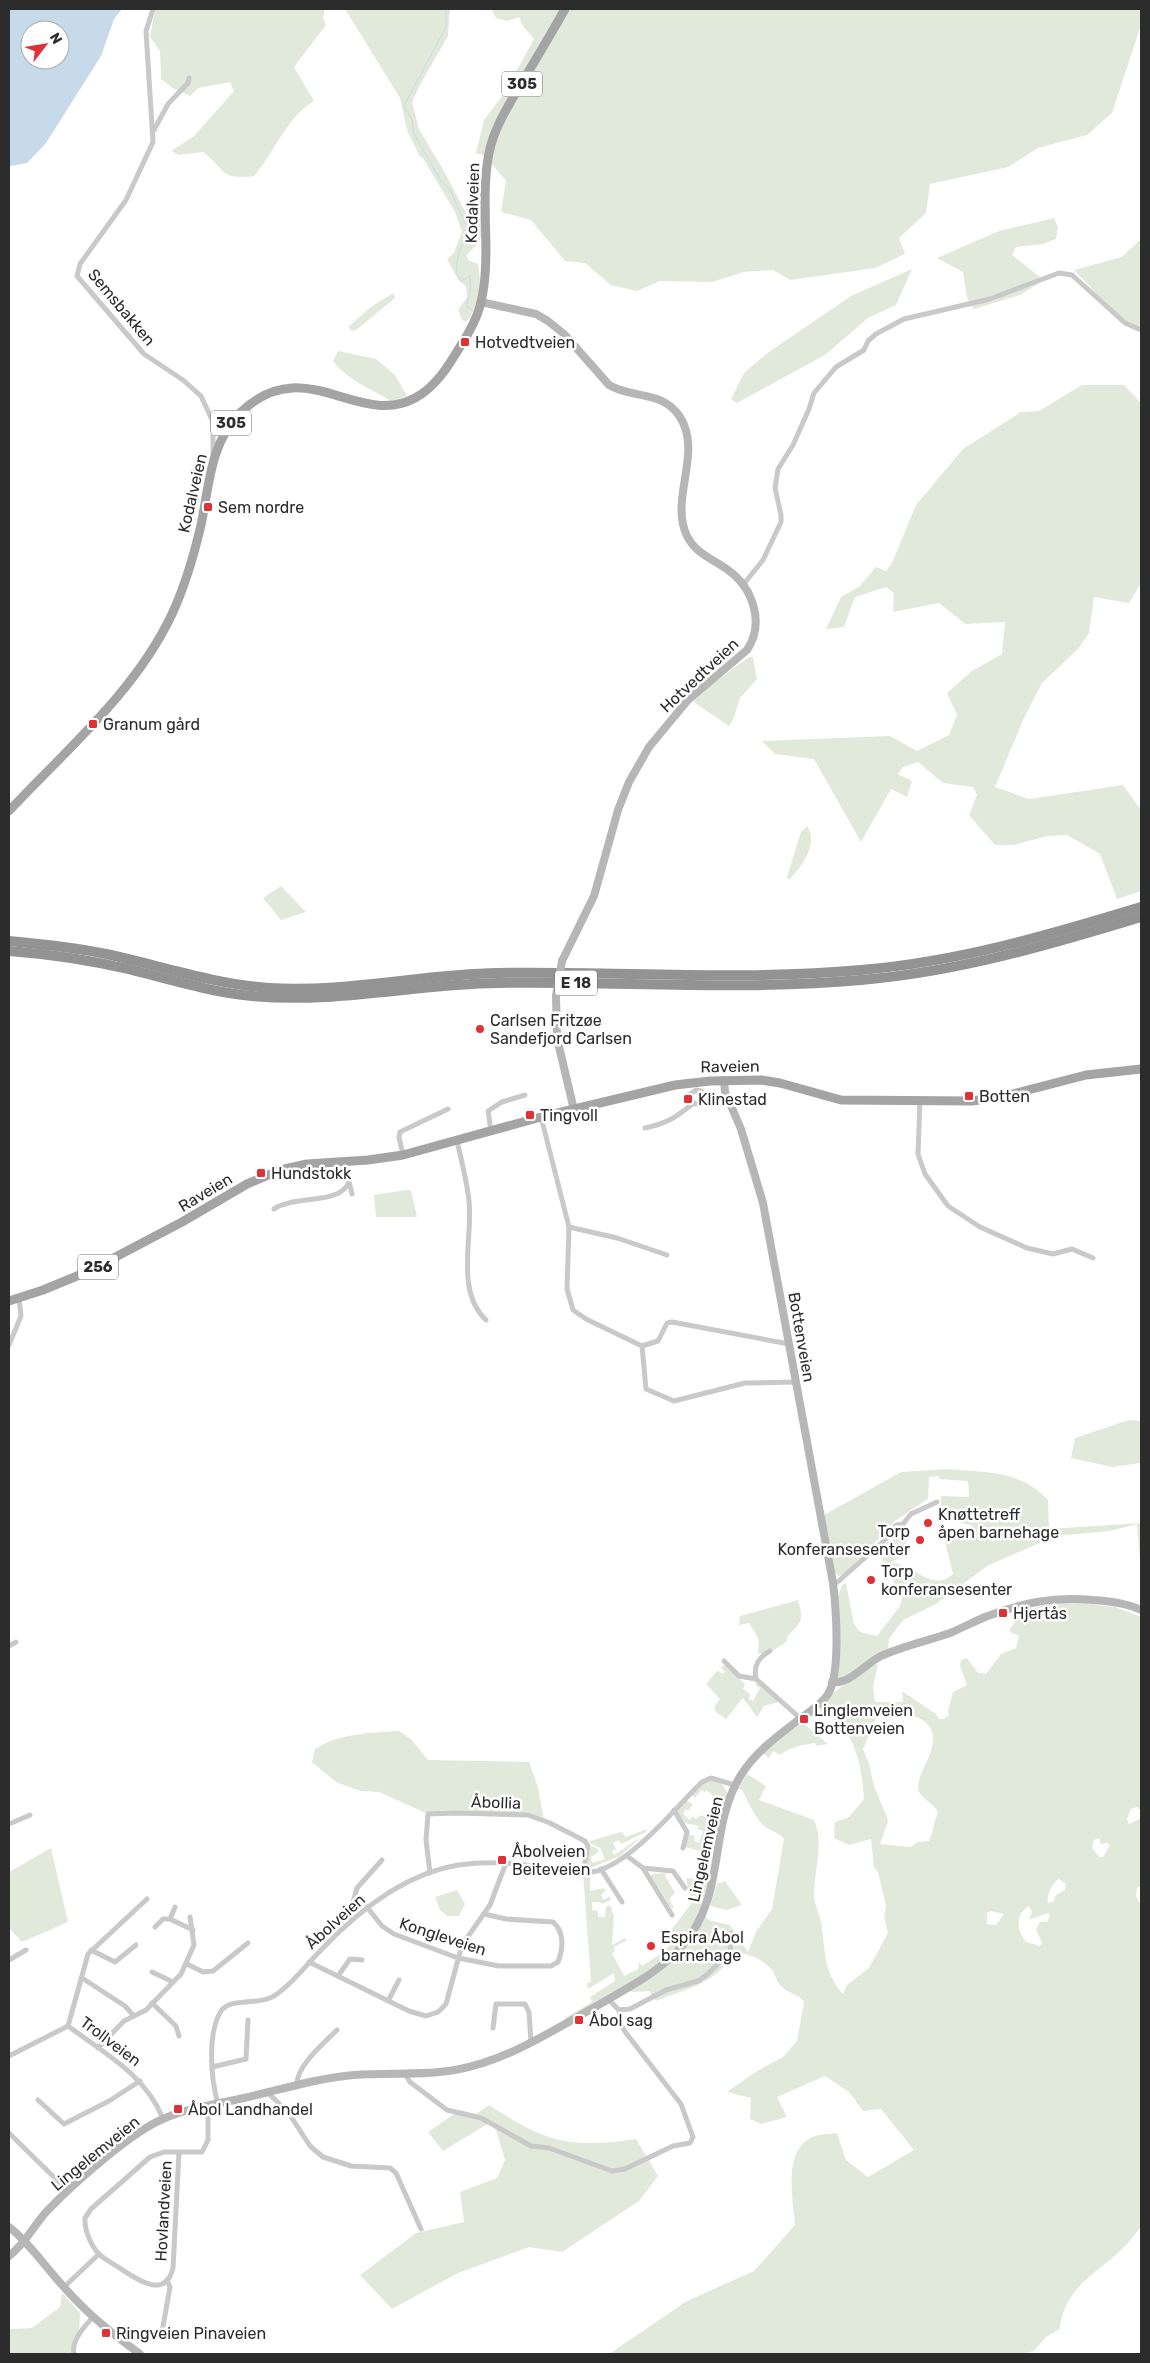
<svg xmlns="http://www.w3.org/2000/svg" width="1150" height="2363" font-family="Rubik,sans-serif">
<style>
.green{fill:#e1eada;fill-rule:evenodd}
.water{fill:#c6dae9;fill-rule:evenodd}
.lines{fill:none;stroke-linecap:round;stroke-linejoin:round}
.stream{stroke:#c6dae9;stroke-width:1}
.street{stroke:#c9c9c9;stroke-width:5}
.secondary{stroke:#b6b6b6;stroke-width:8}
.primary{stroke:#a4a4a4;stroke-width:9}
.highway{stroke:#939393;stroke-width:10}
.secondary-bridge{stroke:#b6b6b6;stroke-width:8}
.poi-dot{fill:#df3236;stroke:#fff;stroke-width:2}
.labels{text-anchor:middle;stroke-width:5;stroke-linejoin:round;paint-order:stroke}
.shield{fill:#fff;stroke:#6b6b6b;stroke-width:1}
.shield-label{font-size:15px;font-weight:bold;fill:#2c2c2c}
.street-label{font-size:16px;fill:#2c2c2c;stroke:#fff}
.poi-label{font-size:16px;fill:#2c2c2c;stroke:#fff;text-anchor:start}
</style>
<rect width="100%" height="100%" fill="#fff"/>
<g class="green">
<path d="M155,9H325L323,18L326,25L294,67L314,101C286,118 275,152 254,176C218,180 227,170 203,152L179,155L171,151L194,136L234,91L230,82L198,88L190,96L174,89L161,79L160,51L150,37Z"/>
<path d="M345,9H450L448,36L420,85L412,102L419,129L445,173L467,215L481,192V236L479,242L467,255L468,260L478,264C482,282 479,309 466,322L462,320L458,310L467,297L466,286L459,281L447,259L454,253L462,232L455,212L423,158L420,157L407,130L400,98Z"/>
<polygon points="491,9 1141,9 1141,25 1112,113 1087,135 1038,148 1008,167 930,184 926,213 899,238 905,254 875,268 790,280 773,270 744,272 712,282 660,281 637,291 611,285 585,263 565,261 531,220 501,212 506,181 485,156 476,153 484,120 503,95 534,39 523,26 519,17 507,21 496,18"/>
<polygon points="1054,218 1058,227 1056,239 1043,244 1016,247 1012,255 1044,280 1020,295 974,309 967,298 963,272 937,258 999,231"/>
<polygon points="1141,239 1141,332 1124,323 1074,270 1122,257"/>
<polygon points="912,269 896,305 868,318 825,355 737,403 731,399 744,373 766,354 851,296"/>
<polygon points="393,293 395,298 356,330 351,331 349,326 371,307"/>
<path d="M338,351L376,359L395,375L407,396L391,401C370,388 348,381 333,361Z"/>
<polygon points="1082,385 1124,385 1141,403 1141,583 1129,603 1094,597 1089,633 1078,649 1042,683 1024,718 995,787 1029,799 1123,785 1141,810 1141,891 1117,899 1100,854 1067,835 1047,836 1013,845 995,845 969,815 977,795 973,787 943,783 918,762 903,767 898,774 912,781 907,797 891,789 861,842 814,759 775,754 762,741 890,736 917,751 949,735 957,715 947,693 972,671 1002,654 1005,622 965,624 939,603 893,612 894,593 886,587 855,597 844,627 826,629 841,597 860,586 876,567 886,571 892,563 916,505 963,449 1021,412 1039,411"/>
<polygon points="749,657 753,657 757,679 740,698 733,720 729,726 695,703 693,698"/>
<path d="M807,826C819,844 802,866 789,880L787,877L801,832Z"/>
<polygon points="281,886 306,912 281,920 263,898"/>
<polygon points="406,1190 411,1190 417,1217 376,1217 374,1195"/>
<polygon points="1129,1420 1141,1421 1141,1463 1112,1467 1071,1458 1075,1438"/>
<path d="M947,1469C988,1473 1018,1469 1048,1500L1049,1529L1141,1523V1573L1137,1524L1110,1531L1055,1536L987,1566L936,1604L903,1620L889,1639L888,1649L848,1679L833,1682L836,1604L842,1585L846,1583L854,1624L860,1632L877,1636L900,1606L903,1594L899,1592L878,1550C884,1541 895,1538 906,1538C909,1548 898,1561 890,1563C912,1561 931,1594 953,1574L945,1542L957,1539L972,1525L939,1519L938,1508L941,1507V1496L969,1497L968,1481L939,1479V1476L929,1477L928,1499L895,1521L847,1573L839,1576L834,1572L824,1515L901,1472Z"/>
<path d="M798,1600C804,1621 802,1621 787,1637V1641C780,1647 767,1655 758,1653C759,1636 759,1639 749,1623L739,1625L740,1616Z"/>
<path d="M1076,1602L1115,1607L1141,1617V1811L1137,1807L1131,1809L1127,1819L1129,1824L1141,1818V1885L1137,1888L1136,1896L1141,1906V2226C1137,2232 1132,2238 1127,2244C1101,2272 1064,2285 1060,2329L1046,2337L1034,2351L1021,2354H609L687,2301L754,2271L795,2225C793,2200 783,2153 810,2138C817,2134 829,2134 837,2133L846,2160L868,2177L914,2150L881,2109L863,2111L849,2092L825,2076L777,2097L787,2117L761,2124L750,2119L751,2098L727,2092L757,2071L783,2057L797,2041L804,2002C798,1993 789,1994 782,1987C776,1982 776,1975 772,1970C763,1959 750,1955 737,1952C710,1986 694,1986 656,2001L649,1991L632,1992L626,1989L567,2022L565,2018L592,2002L590,1997L615,1981L614,1973L588,1989L587,1983L591,1982L583,1873L590,1872V1891L604,1888L606,1891L601,1895L604,1900L609,1896L611,1900L602,1904L600,1902H592V1910L598,1911V1917H605L606,1907L610,1905L612,1909L611,1910L614,1915L612,1945L625,1938L627,1940L614,1947L615,1951L612,1953L624,1976L638,1969L639,1962L642,1966L662,1953L678,1937L669,1933L691,1904L686,1878L714,1881L703,1915L709,1920L730,1925L748,1952L756,1932L772,1909L784,1839C780,1832 768,1831 762,1824C753,1814 748,1801 742,1790L738,1789L747,1774L766,1786L759,1800L814,1820C824,1843 815,1868 814,1892C813,1902 819,1912 821,1922C826,1950 822,1970 843,1994L847,1985L869,1968L888,1933L884,1917L886,1906L878,1872L874,1867L871,1839L849,1845L834,1838L835,1822L849,1817L864,1799C861,1761 856,1730 821,1711L811,1718L809,1713L867,1666L878,1664L873,1687L875,1702H903L902,1691L936,1714L939,1719H944L949,1715L948,1711L953,1692L967,1685L960,1666L961,1660L967,1658L978,1673L986,1674L1001,1654L1016,1648L1019,1636L1010,1632V1629L1018,1618L1017,1613L1052,1603ZM886,1709C912,1715 943,1718 930,1753C927,1764 919,1774 918,1786C917,1798 934,1802 938,1813C933,1823 934,1832 929,1841L917,1842L911,1847L880,1844L888,1822L887,1817L874,1786L869,1764L863,1749L879,1711ZM1100,1838V1844L1108,1843L1110,1845L1103,1857H1099L1092,1848L1094,1840ZM1059,1879L1066,1884L1065,1890L1056,1895L1053,1902L1048,1903C1046,1896 1052,1883 1059,1879ZM1029,1906L1032,1912L1029,1920L1048,1913L1050,1915L1047,1922H1040L1036,1929L1042,1943L1040,1946L1026,1942C1017,1930 1014,1915 1029,1906ZM991,1911L1004,1914L996,1925L987,1924V1913Z"/>
<polygon points="725,1665 745,1684 743,1689 750,1694 749,1699 753,1701 760,1688 755,1685 759,1683 779,1702 764,1706 757,1717 743,1698 726,1719 717,1713 714,1707 720,1699 706,1684 718,1670 722,1674 725,1672 721,1667"/>
<path d="M803,1723L828,1744L816,1746L815,1743C802,1745 790,1747 780,1755L773,1751L769,1758L762,1753L781,1737Z"/>
<path d="M399,1731L411,1739L428,1760L529,1762L538,1787L544,1821L528,1815L428,1814L379,1792L360,1791L336,1782L312,1762L315,1749C340,1733 370,1733 399,1731Z"/>
<polygon points="708,1780 721,1782 727,1792 717,1850 712,1850 712,1854 685,1847 688,1834 695,1836 694,1841 699,1843 703,1831 697,1829 699,1826 685,1823 676,1810 685,1800 693,1804 688,1811 686,1809 683,1814 690,1820 692,1816 696,1819 701,1815 705,1817 710,1811 714,1810 717,1799 706,1790 705,1792 701,1790 695,1798 692,1795 702,1783"/>
<polygon points="647,1829 646,1832 621,1844 619,1840 613,1843 616,1849 612,1851 614,1855 642,1836 620,1856 590,1868 586,1867 591,1846 597,1848 599,1852 591,1857 592,1863 605,1859 600,1848 590,1843 590,1841 621,1832 626,1837"/>
<polygon points="51,1848 68,1922 22,1942 9,1928 9,1872"/>
<polygon points="666,1873 665,1876 675,1893 669,1899 674,1908 672,1909 651,1876 652,1874"/>
<polygon points="725,1881 742,1905 727,1910 710,1906 717,1884"/>
<polygon points="457,1890 465,1904 459,1916 447,1916 440,1910 435,1897"/>
<path d="M489,2105C504,2114 520,2125 536,2132C568,2147 603,2144 636,2139L658,2176L639,2201L562,2252L529,2247L458,2273L392,2309L360,2275L416,2233L464,2222L460,2192L497,2178L505,2160L496,2130L489,2123L443,2151L428,2132L460,2110L476,2114Z"/>
<polygon points="62,2293 80,2313 79,2336 74,2354 9,2354 9,2329 32,2328 60,2307"/>
</g>
<path class="water" d="M9,9H122L114,19L101,56L46,143L27,163L11,166L9,165ZM30,30H60V60H30Z"/>
<g class="lines">
<path class="stream" d="M446,9V27L404,106L412,120L414,134L441,181C457,192 457,216 471,230C462,242 450,268 461,281L470,276L471,287L466,306L471,309"/>
<g class="street">
<polyline points="153,9 146,31 153,142 126,200 80,264 77,276 144,354 183,380 201,396 213,422 213,457"/>
<polyline points="154,130 168,104 188,83 189,78"/>
<polyline points="743,585 763,560 781,522 781,515 775,488 778,469 793,445 809,409 814,393 836,367 864,350 868,341 876,334 904,319 990,299 1059,273 1072,275 1125,323 1141,330"/>
<polyline points="708,1100 696,1104 692,1102 689,1095 696,1090 701,1091 708,1100 727,1096"/>
<polyline points="920,1100 918,1154 925,1174 948,1206 980,1227 1027,1248 1053,1254 1072,1249 1093,1258"/>
<polyline points="541,1117 569,1227 567,1289 573,1310 586,1319 642,1346 646,1389 674,1401 745,1383 796,1382"/>
<path d="M645,1128C669,1123 676,1117 694,1103"/>
<polyline points="491,1131 488,1111 502,1102 525,1095"/>
<path d="M457,1140C461,1160 467,1181 469,1201C473,1239 455,1291 486,1320"/>
<polyline points="403,1155 399,1137 400,1132 448,1109"/>
<polyline points="344,1161 352,1194"/>
<path d="M274,1209C293,1195 341,1205 349,1182"/>
<polyline points="569,1227 617,1238 667,1255"/>
<polyline points="9,1345 21,1316 19,1298"/>
<polyline points="642,1346 658,1341 667,1323 672,1322 789,1344"/>
<circle cx="899" cy="1530" r="5.5"/>
<polyline points="902,1525 911,1514 937,1502"/>
<polyline points="833,1586 894,1532"/>
<polyline points="9,1646 16,1642"/>
<polyline points="724,1661 739,1676 756,1679"/>
<polyline points="756,1679 800,1718"/>
<path d="M756,1679C753,1665 759,1657 770,1651"/>
<polyline points="674,1810 687,1832 683,1848"/>
<polyline points="9,1824 30,1815"/>
<polyline points="627,1856 643,1868 672,1915"/>
<polyline points="643,1868 673,1871 685,1888"/>
<polyline points="601,1869 622,1902"/>
<polyline points="430,1873 426,1840 428,1814 455,1813 528,1815 550,1823 585,1841 588,1846 583,1873"/>
<path d="M147,1899L88,1954L68,2026C104,2053 146,2075 163,2119"/>
<path d="M367,1907L382,1926L394,1934L458,1958L499,1966H551L558,1962C563,1949 565,1932 553,1922L506,1919L484,1914"/>
<polyline points="170,1919 175,1907"/>
<polyline points="348,1921 357,1888 382,1860"/>
<polyline points="155,1927 163,1919 170,1919 193,1930"/>
<polyline points="91,1950 115,1962 136,1945"/>
<polyline points="9,1960 26,1950"/>
<polyline points="309,1962 409,2011 426,2016 438,2012 446,2004 462,1945 490,1905 506,1863"/>
<polyline points="187,1964 203,1972 213,1971 248,1943"/>
<polyline points="152,1972 173,1982"/>
<polyline points="338,1976 350,1959 362,1960"/>
<polyline points="82,1978 125,2006 134,2016"/>
<polyline points="608,1999 619,2010 630,2009 666,1990 698,1981 708,1974 730,1951 731,1933"/>
<polyline points="388,2001 399,1980"/>
<polyline points="152,2003 176,2026 179,2036"/>
<polyline points="493,2028 496,2004 525,2004 529,2012 531,2042"/>
<polyline points="98,2048 124,2021 146,2010 181,1974 194,1945 190,1917"/>
<polyline points="9,2056 68,2026"/>
<polyline points="212,2067 246,2059 248,2020"/>
<polyline points="405,2074 410,2082 447,2110 481,2118 531,2146 549,2148 612,2171 625,2169 673,2146 690,2143 693,2137 681,2104 626,2033 621,2025 619,2010"/>
<path d="M297,2086C295,2067 324,2043 337,2030"/>
<polyline points="268,2093 288,2112 310,2146 323,2157 351,2166 390,2168 396,2173 421,2229"/>
<polyline points="38,2100 64,2124 109,2101 140,2081"/>
<path d="M218,2104C211,2080 207,2033 221,2011C232,1996 260,2007 277,1994C294,1982 307,1964 322,1949C358,1911 404,1874 458,1865C481,1862 503,1862 526,1865C550,1869 572,1877 597,1871C633,1861 675,1808 702,1782L711,1778L735,1785"/>
<polyline points="9,2133 68,2191"/>
<path d="M179,2152L173,2268C165,2301 135,2278 118,2267C112,2263 104,2259 99,2254C91,2246 84,2229 85,2218L91,2209L150,2157L164,2152H202L208,2140V2107"/>
<polyline points="64,2287 99,2254"/>
<polyline points="162,2332 170,2287 167,2280"/>
<path d="M74,2354C71,2341 84,2327 92,2318"/>
</g>
<g class="secondary">
<path d="M481,302L536,314L548,321L564,334L609,385C632,399 663,390 680,417C703,453 669,499 687,536C696,554 713,559 728,570C753,588 765,623 747,650L688,700L649,747L629,782L618,810L594,896L562,961"/>
<polyline points="556,996 557,1038 574,1110"/>
<path d="M832,1682C849,1685 865,1664 881,1656C903,1646 927,1641 950,1633C962,1628 973,1622 985,1617C1023,1603 1053,1596 1093,1600C1110,1601 1126,1603 1141,1610"/>
<path d="M9,2227C30,2243 45,2267 63,2286C86,2313 112,2334 140,2354"/>
<path d="M9,2256C25,2244 34,2225 47,2211C72,2185 131,2132 163,2119C188,2108 217,2104 244,2098C280,2090 317,2078 354,2075C387,2072 421,2076 455,2070C506,2061 550,2032 595,2007C625,1989 659,1973 682,1946C728,1894 707,1829 741,1775C756,1751 779,1735 801,1718C810,1711 822,1704 828,1694C841,1673 836,1607 833,1583L763,1203L741,1129L725,1092L724,1080"/>
</g>
<g class="primary">
<path d="M9,811C67,749 136,691 172,614C185,586 194,555 201,525C209,487 210,443 240,413C304,350 358,429 415,398C436,387 449,365 461,345C469,333 476,320 480,306C493,258 479,203 489,153C494,128 508,106 521,84C536,59 551,34 565,9"/>
<polyline points="9,1301 43,1290 89,1271 182,1222 247,1184 280,1170 307,1164 368,1160 403,1155 541,1117 675,1085 710,1081 761,1080 780,1083 841,1100 972,1101 1005,1096 1086,1075 1141,1069"/>
</g>
<g class="highway">
<path d="M9,941C43,944 78,948 111,955C164,967 215,984 269,988C345,993 422,974 498,973C619,971 741,981 861,970C957,962 1049,935 1141,907"/>
<path d="M9,951C49,954 89,960 128,969C169,979 210,992 252,996C334,1004 416,984 498,983C619,981 741,991 861,980C957,972 1049,945 1141,917"/>
</g>
<polyline class="secondary-bridge" points="556,996 562,961"/>
</g>
<g class="poi-dot">
<rect x="460" y="337" width="10" height="10" rx="2.5"/>
<rect x="203" y="502" width="10" height="10" rx="2.5"/>
<rect x="88" y="719" width="10" height="10" rx="2.5"/>
<circle cx="480" cy="1029" r="5"/>
<rect x="964" y="1091" width="10" height="10" rx="2.5"/>
<rect x="683" y="1094" width="10" height="10" rx="2.5"/>
<rect x="525" y="1110" width="10" height="10" rx="2.5"/>
<rect x="256" y="1168" width="10" height="10" rx="2.5"/>
<circle cx="928" cy="1523" r="5"/>
<circle cx="920" cy="1540" r="5"/>
<circle cx="871" cy="1580" r="5"/>
<rect x="998" y="1608" width="10" height="10" rx="2.5"/>
<rect x="799" y="1714" width="10" height="10" rx="2.5"/>
<rect x="497" y="1855" width="10" height="10" rx="2.5"/>
<circle cx="651" cy="1946" r="5"/>
<rect x="574" y="2015" width="10" height="10" rx="2.5"/>
<rect x="173" y="2104" width="10" height="10" rx="2.5"/>
<rect x="101" y="2328" width="10" height="10" rx="2.5"/>
</g>
<g class="labels">
<g class="shield">
<rect x="502" y="71.5" width="40" height="25" rx="4"/>
<rect x="211" y="410.5" width="40" height="25" rx="4"/>
<rect x="555" y="970.5" width="42" height="25" rx="4"/>
<rect x="78" y="1254.5" width="40" height="25" rx="4"/>
</g>
<g class="shield-label">
<text x="522" y="89">305</text>
<text x="231" y="428">305</text>
<text x="576" y="988">E 18</text>
<text x="98" y="1272">256</text>
</g>
<g class="street-label">
<text transform="translate(472 203) rotate(-88)" y="6">Kodalveien</text>
<text transform="translate(122 307) rotate(50)" y="6">Semsbakken</text>
<text transform="translate(192 493) rotate(-77)" y="6">Kodalveien</text>
<text transform="translate(699 675) rotate(-43)" y="6">Hotvedtveien</text>
<text transform="translate(730 1066) rotate(-1)" y="6">Raveien</text>
<text transform="translate(205 1192) rotate(-31)" y="6">Raveien</text>
<text transform="translate(802 1337) rotate(80)" y="6">Bottenveien</text>
<text transform="translate(496 1802) rotate(2)" y="6">Åbollia</text>
<text transform="translate(705 1849) rotate(-77)" y="6">Lingelemveien</text>
<text transform="translate(335 1921) rotate(-42)" y="6">Åbolveien</text>
<text transform="translate(443 1936) rotate(18)" y="6">Kongleveien</text>
<text transform="translate(111 2041) rotate(37)" y="6">Trollveien</text>
<text transform="translate(95 2153) rotate(-39)" y="6">Lingelemveien</text>
<text transform="translate(163 2211) rotate(-87)" y="6">Hovlandveien</text>
</g>
<g class="poi-label">
<text x="475" y="348">Hotvedtveien</text>
<text x="218" y="513">Sem nordre</text>
<text x="103" y="730">Granum gård</text>
<text x="490" y="1026">Carlsen Fritzøe<tspan x="490" dy="18">Sandefjord Carlsen</tspan></text>
<text x="979" y="1102">Botten</text>
<text x="698" y="1105">Klinestad</text>
<text x="540" y="1121">Tingvoll</text>
<text x="271" y="1179">Hundstokk</text>
<text x="938" y="1520">Knøttetreff<tspan x="938" dy="18">åpen barnehage</tspan></text>
<text x="910" y="1537" text-anchor="end">Torp<tspan x="910" dy="18">Konferansesenter</tspan></text>
<text x="881" y="1577">Torp<tspan x="881" dy="18">konferansesenter</tspan></text>
<text x="1013" y="1619">Hjertås</text>
<text x="814" y="1716">Linglemveien<tspan x="814" dy="18">Bottenveien</tspan></text>
<text x="512" y="1857">Åbolveien<tspan x="512" dy="18">Beiteveien</tspan></text>
<text x="661" y="1943">Espira Åbol<tspan x="661" dy="18">barnehage</tspan></text>
<text x="589" y="2026">Åbol sag</text>
<text x="188" y="2115">Åbol Landhandel</text>
<text x="116" y="2339">Ringveien Pinaveien</text>
</g>
</g>
<rect width="1150" height="2363" fill="none" stroke="#2c2c2c" stroke-width="20"/>
<g transform="translate(45 45) rotate(59)"><circle r="24" fill="#ffffff" stroke="#ababab"/>
<path d="M0-4L9 19L0 12L-9 19Z" fill="#df3236"/>
<text y="-8" font-size="14" font-weight="bold" text-anchor="middle" fill="#2c2c2c">N</text>
</g>
</svg>
